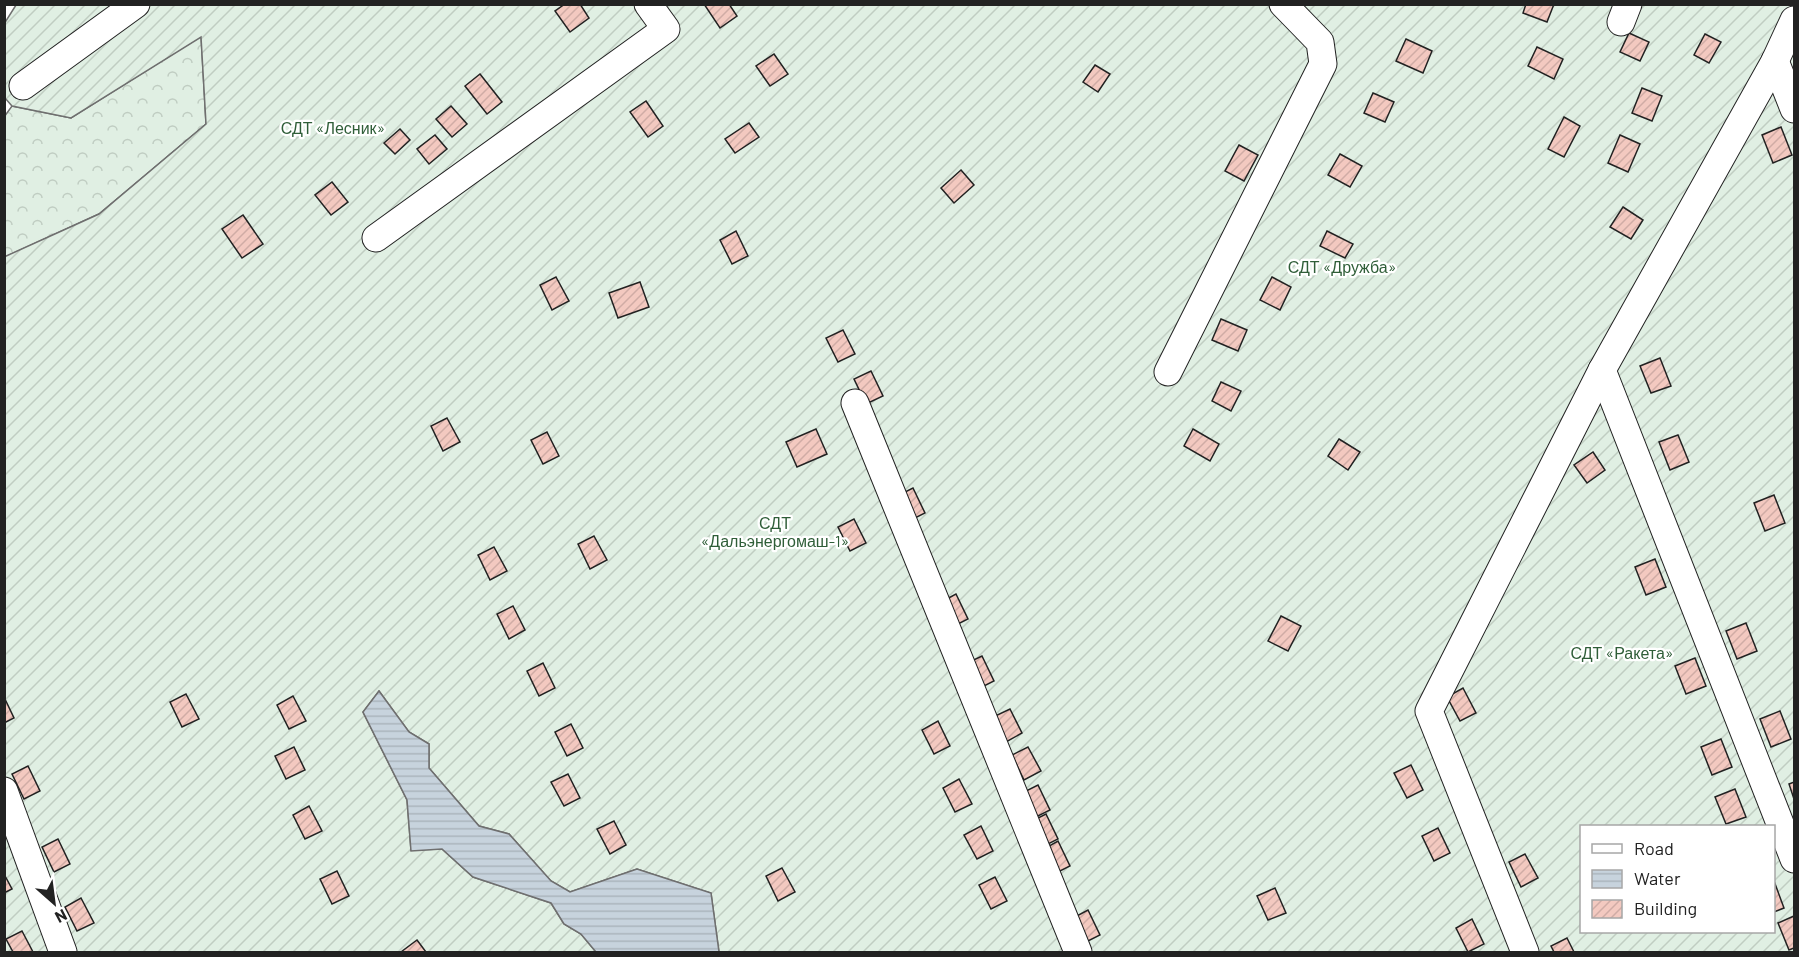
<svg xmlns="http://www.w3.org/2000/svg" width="1799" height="957" font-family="Barlow,sans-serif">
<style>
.forest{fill:url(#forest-crowns);stroke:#6f6f6f;stroke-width:1.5}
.garden{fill:url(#garden-furrows);stroke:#6f6f6f;stroke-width:1.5;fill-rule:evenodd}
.water{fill:url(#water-rules);stroke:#6f6f6f;stroke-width:1.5}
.building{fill:url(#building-hatch);stroke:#222;stroke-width:1.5}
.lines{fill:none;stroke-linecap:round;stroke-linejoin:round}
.minor-casing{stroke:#222;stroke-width:29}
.minor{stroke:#fff;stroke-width:27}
.labels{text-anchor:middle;stroke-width:4.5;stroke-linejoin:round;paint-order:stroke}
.park-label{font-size:16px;fill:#2f5e38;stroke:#fff}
</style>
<defs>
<pattern id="forest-crowns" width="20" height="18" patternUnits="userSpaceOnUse" patternTransform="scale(1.5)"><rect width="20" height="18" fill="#e0efe3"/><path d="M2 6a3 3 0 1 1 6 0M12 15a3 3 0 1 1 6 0" fill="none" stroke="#c0cdc2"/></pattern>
<pattern id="garden-furrows" width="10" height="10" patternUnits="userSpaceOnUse" patternTransform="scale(1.5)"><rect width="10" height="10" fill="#e0efe3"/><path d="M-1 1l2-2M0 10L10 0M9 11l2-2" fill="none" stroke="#c0cdc2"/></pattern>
<pattern id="water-rules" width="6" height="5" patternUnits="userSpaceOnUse" patternTransform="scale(1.5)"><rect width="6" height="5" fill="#c7d3dd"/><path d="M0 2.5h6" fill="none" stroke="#abb5bd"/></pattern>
<pattern id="building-hatch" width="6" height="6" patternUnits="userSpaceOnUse" patternTransform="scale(1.5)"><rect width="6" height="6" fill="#f3c9c0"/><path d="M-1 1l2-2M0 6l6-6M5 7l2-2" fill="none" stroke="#d0aca5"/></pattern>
</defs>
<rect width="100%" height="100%" fill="#fff"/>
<polygon class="forest" points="201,36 206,124 99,214 5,257 4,117 12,106 71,118"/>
<path class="garden" d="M16,5H1794V952H719L711,893L637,869L570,892L551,881L509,834L479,826L429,768V744L409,732L379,691L363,712L407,800L411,850L442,849L473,877L551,903L564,924L581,934L596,952H5L4,257L99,214L206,124L201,37L71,118L12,106L5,98L4,24ZM1582,826H1774V932H1582Z"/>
<polygon class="water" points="379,691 409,732 429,744 429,768 479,826 509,834 551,881 570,892 637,869 711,893 719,952 596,952 581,934 564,924 551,903 473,877 442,849 411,851 407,800 363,712"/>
<g class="building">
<polygon points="565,4 580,4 589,18 570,32 555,11"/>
<polygon points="704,4 729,4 737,16 720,28"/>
<polygon points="1526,4 1554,4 1547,22 1523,13"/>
<polygon points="1629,33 1649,42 1640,61 1620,52"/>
<polygon points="1705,34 1721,42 1709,63 1694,55"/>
<polygon points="1406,39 1432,51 1423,73 1396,61"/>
<polygon points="1537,47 1563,59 1554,79 1528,66"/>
<polygon points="774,54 788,74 770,86 756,66"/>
<polygon points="1095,65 1110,74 1098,92 1083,82"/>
<polygon points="480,74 502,102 487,114 465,86"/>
<polygon points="1642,88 1662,96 1652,121 1632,113"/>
<polygon points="1373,93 1394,102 1385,122 1364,113"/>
<polygon points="646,101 663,126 648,137 630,112"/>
<polygon points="451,106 467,124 452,137 436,119"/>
<polygon points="1564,117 1580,126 1564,157 1548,149"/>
<polygon points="749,123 759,137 735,153 725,139"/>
<polygon points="1781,127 1792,155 1773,163 1762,135"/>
<polygon points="400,129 410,140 395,154 384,143"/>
<polygon points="435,135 447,149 429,164 417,149"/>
<polygon points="1620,135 1640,144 1628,172 1608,163"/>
<polygon points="1239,145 1258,155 1244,181 1225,171"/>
<polygon points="1340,154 1362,166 1350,187 1328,175"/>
<polygon points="961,170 974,185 954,203 941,188"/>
<polygon points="332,182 348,202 331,215 315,195"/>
<polygon points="1623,207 1643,220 1631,239 1610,227"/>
<polygon points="243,215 263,244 242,258 222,229"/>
<polygon points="736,231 748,256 732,264 720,240"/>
<polygon points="1327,231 1353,244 1345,258 1320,246"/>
<polygon points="556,277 569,301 552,310 540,285"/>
<polygon points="1272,277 1291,287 1280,310 1260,300"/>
<polygon points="640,282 649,307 618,318 609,293"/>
<polygon points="1221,319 1247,330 1238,351 1212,340"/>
<polygon points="843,330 855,354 838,362 826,338"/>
<polygon points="1660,358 1671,386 1651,393 1640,366"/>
<polygon points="871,371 883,396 866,404 854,379"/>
<polygon points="1221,382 1241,391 1231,411 1212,401"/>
<polygon points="447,418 460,442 443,451 431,426"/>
<polygon points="816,429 827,454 797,467 786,442"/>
<polygon points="1193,429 1219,444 1210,461 1184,446"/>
<polygon points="547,432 559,456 543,464 531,440"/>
<polygon points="1678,435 1689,462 1670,470 1659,442"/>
<polygon points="1339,439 1360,452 1348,470 1328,456"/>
<polygon points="1593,452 1605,470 1587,483 1574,465"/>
<polygon points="913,488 925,513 909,521 897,496"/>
<polygon points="1774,495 1785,523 1765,531 1754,503"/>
<polygon points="854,519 866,543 850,551 838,527"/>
<polygon points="594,536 607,560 590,569 578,544"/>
<polygon points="494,547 507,571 490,580 478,555"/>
<polygon points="1655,559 1666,587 1646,595 1635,567"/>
<polygon points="956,594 968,619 952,627 939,603"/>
<polygon points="513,606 525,630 509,639 497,614"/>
<polygon points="1281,616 1301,626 1288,651 1268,641"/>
<polygon points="1746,623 1757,651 1737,659 1726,631"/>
<polygon points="982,656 994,681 978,689 965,664"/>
<polygon points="1695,658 1706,686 1686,694 1675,666"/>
<polygon points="543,663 555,688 539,696 527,671"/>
<polygon points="1463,688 1476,713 1460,721 1447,697"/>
<polygon points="186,694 199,719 182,727 170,702"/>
<polygon points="293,696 306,721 289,729 277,705"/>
<polygon points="4,697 14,718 4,723"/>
<polygon points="1010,709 1022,733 1006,742 993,717"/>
<polygon points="1780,711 1791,739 1771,747 1760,719"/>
<polygon points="938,721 950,746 934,754 922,730"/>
<polygon points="571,724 583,748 567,756 555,732"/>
<polygon points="1721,739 1732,767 1712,775 1701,747"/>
<polygon points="294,747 305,770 286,779 275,756"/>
<polygon points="1028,747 1041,771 1024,780 1012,755"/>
<polygon points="1411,765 1423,790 1407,798 1394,773"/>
<polygon points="28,766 40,791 24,799 12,774"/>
<polygon points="568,774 580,798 564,806 551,782"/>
<polygon points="959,779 972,804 955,812 943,788"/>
<polygon points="1794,782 1794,799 1789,784"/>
<polygon points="1038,785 1050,810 1034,818 1022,793"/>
<polygon points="1735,789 1746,817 1726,824 1715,797"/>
<polygon points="309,806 322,831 305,839 293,815"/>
<polygon points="1046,814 1058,839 1042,847 1030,822"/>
<polygon points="614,821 626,845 610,854 597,829"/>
<polygon points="981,826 993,851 977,859 964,835"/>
<polygon points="1438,828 1450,853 1434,861 1422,836"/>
<polygon points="58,839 70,864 54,872 42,847"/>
<polygon points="1058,841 1070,866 1054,874 1042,850"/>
<polygon points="1525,854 1538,878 1521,887 1509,862"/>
<polygon points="782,868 795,892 778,901 766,876"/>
<polygon points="337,871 349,896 332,904 320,879"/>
<polygon points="4,874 12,889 4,893"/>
<polygon points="995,877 1007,901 991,909 979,885"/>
<polygon points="1774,881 1784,908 1774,912"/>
<polygon points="1275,888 1286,913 1268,920 1257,896"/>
<polygon points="81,898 94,923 77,931 65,907"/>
<polygon points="1088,910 1100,935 1084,943 1071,919"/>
<polygon points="1794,916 1794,948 1789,950 1778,923"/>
<polygon points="1472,919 1484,944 1468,952 1456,928"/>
<polygon points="22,931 33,952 13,952 6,939"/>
<polygon points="1567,938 1574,952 1554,952 1551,946"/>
<polygon points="417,940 426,952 401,952"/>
</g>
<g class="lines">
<g class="minor-casing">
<g id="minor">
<polyline points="1621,22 1628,4"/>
<polyline points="1775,61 1794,109"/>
<polyline points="23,86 136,4"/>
<polyline points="376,238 666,29 648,4"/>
<polyline points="1602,370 1794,859"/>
<polyline points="1168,372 1323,64 1320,42 1283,4"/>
<polyline points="855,403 1078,952"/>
<polyline points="4,791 63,952"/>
<polyline points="1525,952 1429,711 1602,370 1775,61 1794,20"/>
</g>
</g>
<use href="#minor" class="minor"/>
</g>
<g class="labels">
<g class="park-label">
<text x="333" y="134">СДТ «Лесник»</text>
<text x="1342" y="273">СДТ «Дружба»</text>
<text x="775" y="529">СДТ<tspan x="775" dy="18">«Дальэнергомаш-1»</tspan></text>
<text x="1622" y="659">СДТ «Ракета»</text>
</g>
</g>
<rect width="1799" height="957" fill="none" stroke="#222222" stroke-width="12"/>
<rect x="1580" y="825" width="195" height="108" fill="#ffffff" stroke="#a7a7a7" stroke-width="1.5"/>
<rect x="1592" y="844" width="30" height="9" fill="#ffffff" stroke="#a7a7a7" stroke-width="1.5"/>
<text x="1634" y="855" font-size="18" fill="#222222">Road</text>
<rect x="1592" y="870" width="30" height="18" fill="url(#water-rules)" stroke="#a7a7a7" stroke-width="1.5"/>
<text x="1634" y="885" font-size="18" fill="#222222">Water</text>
<rect x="1592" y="900" width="30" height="18" fill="url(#building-hatch)" stroke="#a7a7a7" stroke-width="1.5"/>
<text x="1634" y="915" font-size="18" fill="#222222">Building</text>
<g transform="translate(54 903) rotate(152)" stroke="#ffffff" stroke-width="4.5" paint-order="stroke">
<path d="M0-4.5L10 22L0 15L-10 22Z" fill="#222222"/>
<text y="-9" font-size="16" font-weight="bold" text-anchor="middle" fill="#222222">N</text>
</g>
</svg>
